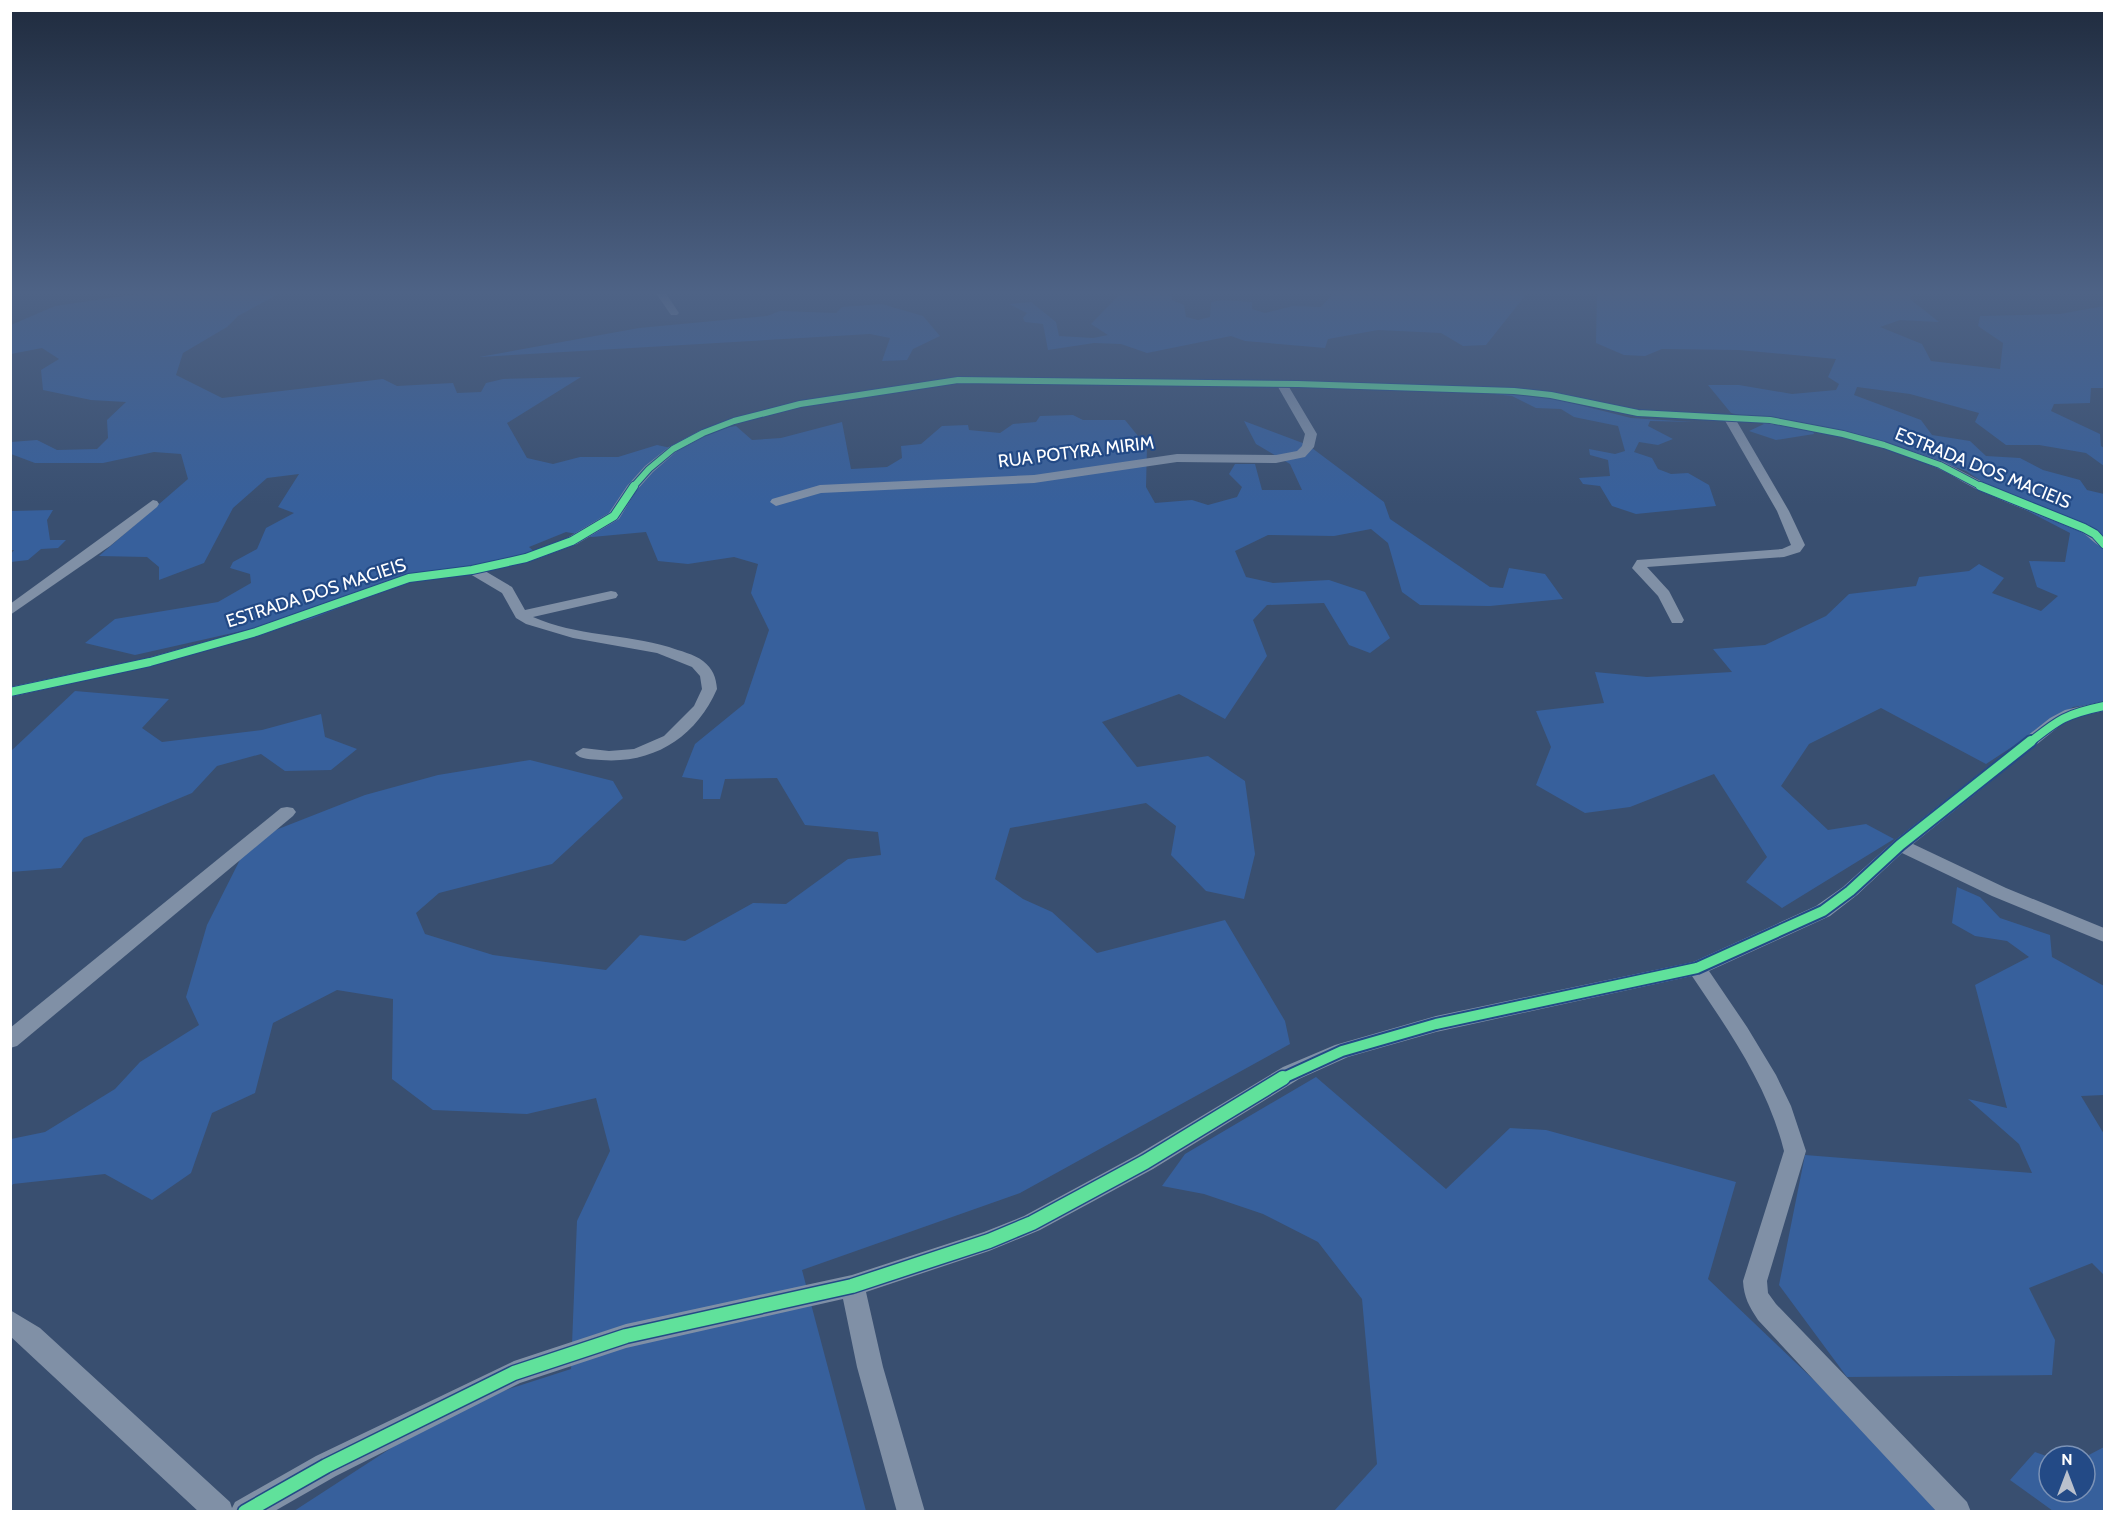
<svg xmlns="http://www.w3.org/2000/svg" width="2115" height="1522" font-family="Cabin,sans-serif">
<style>
.green{fill:#37609c}
.lines{fill:none;stroke-linecap:round;stroke-linejoin:round}
.minor{fill:#8090a6;fill-rule:evenodd}
.cycleway-far3-casing{stroke:#234a86;stroke-width:8}
.cycleway-far2-casing{stroke:#234a86;stroke-width:10}
.cycleway-far1-casing{stroke:#234a86;stroke-width:14}
.cycleway-casing{stroke:#234a86;stroke-width:17}
.cycleway-far3{stroke:#60e19b;stroke-width:6}
.cycleway-far2{stroke:#60e19b;stroke-width:8}
.cycleway-far1{stroke:#60e19b;stroke-width:10}
.cycleway{stroke:#60e19b;stroke-width:14}
.labels{text-anchor:middle;stroke-width:4.5;stroke-linejoin:round;paint-order:stroke}
.far-street-label{font-size:18px;fill:#fff;stroke:#234a86}
</style>
<rect width="100%" height="100%" fill="#394f70"/>
<g class="green">
<polygon points="152,292 282,292 238,316 227,327 183,353 176,375 222,398 383,379 397,386 453,383 457,393 481,392 486,383 503,379 581,377 507,423 527,458 553,464 580,457 618,457 657,445 671,448 710,430 736,426 752,440 781,438 842,422 851,469 887,467 902,458 901,446 921,444 942,426 968,425 969,430 1000,433 1013,424 1036,422 1040,416 1073,415 1083,420 1125,420 1147,447 1146,487 1155,503 1192,500 1208,505 1237,497 1242,487 1229,474 1235,464 1255,464 1262,490 1302,490 1290,464 1256,444 1244,421 1308,445 1384,502 1390,519 1490,587 1503,588 1509,568 1545,574 1563,599 1490,606 1420,605 1402,592 1388,543 1371,529 1334,536 1268,535 1235,551 1246,577 1273,583 1329,580 1365,592 1390,638 1370,653 1349,645 1324,603 1267,605 1253,620 1267,656 1225,719 1179,694 1102,722 1137,767 1208,756 1245,781 1255,854 1244,899 1206,891 1171,855 1176,826 1146,803 1010,828 995,879 1023,899 1052,912 1097,953 1225,920 1285,1021 1290,1044 1020,1193 802,1270 866,1511 294,1511 456,1406 571,1369 577,1221 610,1151 596,1098 527,1114 433,1110 392,1079 393,999 337,990 273,1023 255,1093 212,1113 191,1173 152,1200 105,1174 13,1184 11,1187 11,1139 45,1132 115,1089 140,1062 199,1025 186,997 207,925 250,840 365,795 438,775 530,760 613,781 623,798 552,864 439,893 416,913 425,934 493,955 606,970 640,935 685,941 753,903 786,904 848,859 881,855 878,832 805,825 777,778 725,779 720,799 703,799 703,780 682,777 695,744 744,704 769,630 751,593 758,564 734,557 688,564 658,561 646,532 592,537 566,532 529,547 539,556 478,574 414,579 308,620 259,627 135,655 85,643 115,619 218,602 251,583 250,574 230,568 233,562 257,549 266,528 294,513 278,507 299,474 267,478 233,508 204,563 159,580 159,567 147,557 99,556 188,479 181,454 154,452 103,463 35,463 11,454 11,442 37,440 57,450 97,449 108,438 107,420 126,402 91,400 43,390 41,370 59,359 42,348 11,354 11,325 55,306"/>
<polygon points="1122,292 1171,292 1172,300 1184,305 1186,317 1198,320 1210,317 1211,302 1223,300 1252,302 1252,309 1265,313 1293,306 1321,307 1335,292 1528,292 1486,345 1463,346 1441,333 1378,330 1328,339 1325,348 1245,341 1231,336 1147,353 1121,344 1094,343 1048,350 1043,324 1025,322 1023,318 1027,313 1009,304 1031,302 1056,322 1059,336 1093,338 1108,335 1091,324"/>
<polygon points="1597,292 1911,292 1910,299 1939,322 1900,320 1880,327 1922,344 1931,361 2000,369 2003,343 1978,326 1980,316 2060,314 2104,306 2104,388 2091,388 2090,403 2054,404 2051,411 2100,434 2101,446 2104,448 2104,466 2086,453 2039,445 2006,445 1975,422 1979,413 1910,394 1857,387 1854,395 1921,420 1932,435 1970,441 1986,456 2020,458 2043,470 2080,480 2087,490 2104,494 2104,703 2073,707 1986,764 1881,708 1809,744 1781,786 1828,830 1866,824 1894,839 1782,908 1746,882 1767,857 1714,774 1630,807 1585,813 1536,785 1551,747 1536,711 1604,703 1595,672 1647,677 1732,672 1713,649 1765,645 1826,616 1849,594 1916,586 1919,577 1969,571 1979,564 2004,578 1992,593 2041,611 2058,596 2037,587 2029,561 2065,562 2070,533 2018,506 1966,471 1882,442 1811,425 1814,434 1776,440 1749,431 1764,424 1757,419 1731,413 1708,385 1739,385 1792,394 1836,390 1839,384 1828,377 1836,359 1739,350 1662,349 1645,356 1624,355 1596,343"/>
<polygon points="882,304 923,316 940,336 913,349 907,360 882,361 890,338 870,334 479,357 639,328 767,316 780,311 836,313 842,307"/>
<polygon points="1485,393 1540,395 1631,418 1694,422 1650,421 1648,426 1673,439 1658,445 1639,442 1634,452 1652,458 1658,469 1671,474 1688,473 1709,485 1716,506 1636,514 1612,506 1600,486 1583,484 1579,478 1610,476 1608,460 1590,455 1589,449 1615,454 1625,451 1618,426 1574,417 1561,409 1536,408 1512,396"/>
<polygon points="53,510 47,520 50,540 66,540 58,548 41,549 28,560 11,562 11,554 14,550 11,550 11,511"/>
<polygon points="75,691 169,699 142,728 162,742 262,730 321,714 325,737 357,749 331,770 285,771 261,754 217,766 192,793 84,838 61,868 11,872 11,751"/>
<polygon points="1957,887 1980,897 2000,918 2050,935 2052,957 2104,986 2104,1095 2081,1096 2104,1134 2104,1275 2092,1263 2029,1288 2055,1340 2052,1375 1847,1377 1779,1285 1805,1155 2032,1173 2019,1144 1968,1099 2007,1108 1975,985 2029,957 2007,941 1975,936 1952,923"/>
<polygon points="1316,1077 1446,1189 1510,1128 1546,1130 1736,1182 1708,1279 1886,1449 1936,1511 1334,1511 1377,1464 1362,1299 1318,1242 1263,1214 1204,1194 1162,1186 1185,1154"/>
<polygon points="2104,1447 2104,1511 2053,1511 2010,1480 2035,1452 2049,1457 2049,1492 2085,1492 2085,1457"/>
</g>
<g class="lines">
<g class="minor">
<polygon points="655,292 665,292 679,313 677,315 671,315"/>
<path d="M958,377L1298,381L1514,388L1551,392L1638,410L1770,417L1847,432L1888,443L1944,462L1996,489L2089,525L2104,537V548C2096,546 2088,535 2079,531C2050,519 2019,508 1990,495C1971,488 1955,476 1937,468C1875,440 1803,427 1736,420L1789,511L1805,545L1800,552L1784,557L1647,567L1669,591L1684,620L1682,623H1672L1658,596L1632,568L1637,560L1782,549L1791,545L1777,511L1724,419L1638,416L1551,398L1514,394L1289,387L1317,434L1314,447L1305,457L1276,463L1177,462L1034,483L821,493L776,506L770,502L772,499L820,485L1034,475L1177,454L1276,455L1297,451L1302,446L1305,434L1278,387L958,383L800,407L738,423L707,435L677,451L653,472L636,491L619,519L577,544L531,561L485,571L512,587L525,610L611,591L616,592L618,595L616,598L533,617C576,636 625,634 669,647C680,651 694,654 703,661C713,669 716,677 717,689C696,737 654,764 601,760C592,759 580,760 575,753L583,748L609,751L634,749L664,736L694,706L702,689L700,676L692,667L657,653L573,638L526,624L516,618L502,593L470,574L411,582L261,635L150,666L10,697V687L147,658L251,629L404,575L472,566L522,555L567,538L609,513L627,486L645,466L669,447L699,431L730,419L800,401Z"/>
<polygon points="153,500 157,501 159,504 157,507 110,546 10,615 10,604"/>
<path d="M2104,701V711L2076,717L2062,724L1913,844L2006,888L2104,928V942L1992,896L1902,853L1857,895L1830,916L1709,971L1747,1027L1776,1075L1791,1106L1806,1151L1767,1281L1768,1293L1776,1304L1967,1502L1971,1512H1937L1758,1320C1749,1306 1744,1298 1743,1281L1784,1151C1768,1086 1729,1031 1692,976L1436,1032L1348,1057L1299,1079L1153,1169L1040,1230L989,1251L866,1292L883,1367L925,1512H897L857,1367L843,1299L626,1348L520,1383L336,1476L273,1512H199L10,1336V1310L40,1328L230,1502L232,1508L235,1502L316,1456L514,1361L626,1324L852,1275L984,1232L1024,1216L1137,1155L1283,1067L1335,1045L1436,1016L1693,962L1816,906L1843,887L1894,841L2050,718L2065,710Z"/>
<polygon points="287,807 293,808 296,812 293,816 17,1046 10,1048 10,1028 281,808"/>
</g>
<g class="cycleway-far3-casing">
<polyline id="cycleway-far3" points="633,487 649,469 673,449 703,433 734,421 800,404 958,380 1298,384 1514,391 1551,395 1638,413 1770,420 1843,434 1884,445 1940,465 1982,487"/>
</g>
<g class="cycleway-far2-casing">
<g id="cycleway-far2">
<polyline points="1980,486 2084,528 2095,534 2104,544"/>
<polyline points="10,692 150,662 256,632 409,578 472,570 526,558 572,541 614,516 634,486"/>
<path d="M2029,743C2059,719 2066,714 2104,706"/>
</g>
</g>
<g class="cycleway-far1-casing">
<polyline id="cycleway-far1" points="1281,1079 1342,1051 1436,1024 1697,968 1823,911 1850,891 1900,845 2031,741"/>
</g>
<g class="cycleway-casing">
<polyline id="cycleway" points="245,1512 326,1466 514,1373 626,1336 852,1286 989,1241 1032,1223 1145,1162 1283,1078"/>
</g>
<use href="#cycleway-far3" class="cycleway-far3"/>
<use href="#cycleway-far2" class="cycleway-far2"/>
<use href="#cycleway-far1" class="cycleway-far1"/>
<use href="#cycleway" class="cycleway"/>
</g>
<linearGradient id="sky" x2="0" y2="1"><stop stop-color="#1f2b3e"/><stop offset="0.58" stop-color="#4e6386"/><stop offset="1" stop-color="#4e6386" stop-opacity="0"/></linearGradient>
<rect width="2115" height="505" fill="url(#sky)"/>
<g class="labels">
<g class="far-street-label">
<text transform="translate(1076 452) rotate(-7)" y="6">RUA POTYRA MIRIM</text>
<text transform="translate(1983 468) rotate(22)" y="6">ESTRADA DOS MACIEIS</text>
<text transform="translate(316 593) rotate(-18)" y="6">ESTRADA DOS MACIEIS</text>
</g>
</g>
<rect width="2115" height="1522" fill="none" stroke="#ffffff" stroke-width="24"/>
<g transform="translate(2067 1474)"><circle r="28" fill="#234a86" stroke="#7b92b6" stroke-width="1.5"/>
<path d="M0-4.5L10 22L0 15L-10 22Z" fill="#bac1cd"/>
<text y="-9" font-size="16" font-weight="bold" text-anchor="middle" fill="#ffffff">N</text>
</g>
</svg>
